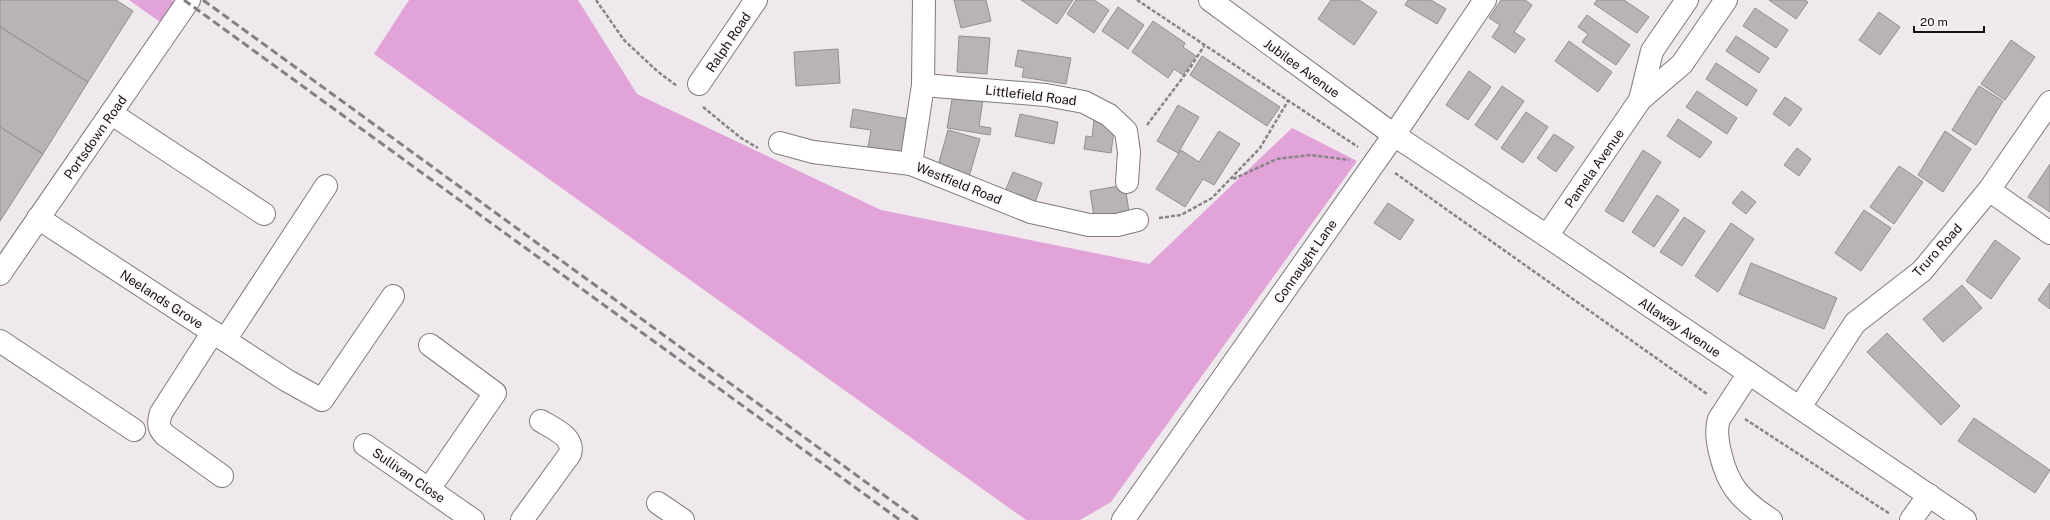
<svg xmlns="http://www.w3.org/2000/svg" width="2050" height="520" font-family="'Public Sans',sans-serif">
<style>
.green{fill:#e1a3d8}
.building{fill:#b8b3b7;stroke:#938e92}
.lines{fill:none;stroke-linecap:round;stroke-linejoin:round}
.minor-casing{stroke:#807a7f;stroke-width:24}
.path{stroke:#878386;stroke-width:2.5;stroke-dasharray:4 2;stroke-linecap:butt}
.minor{stroke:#fff;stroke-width:22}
.rail{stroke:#837f83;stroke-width:3;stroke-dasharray:8 4;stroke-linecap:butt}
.labels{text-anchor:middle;stroke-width:3;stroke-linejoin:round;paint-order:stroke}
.street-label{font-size:13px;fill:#141214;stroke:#fdf7fc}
</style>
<rect width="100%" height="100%" fill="#efe9ee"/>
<g class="green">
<polygon points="129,0 172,0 182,7 163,24"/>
<polygon points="409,0 578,0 637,94 881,210 1149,264 1292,128 1357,161 1111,502 1080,520 1026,520 374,54"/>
</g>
<g class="building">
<polygon points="0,0 116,0 133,11 88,82 0,27"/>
<polygon points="954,0 986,0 991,21 961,28"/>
<polygon points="1021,0 1073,0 1057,24"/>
<polygon points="1076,0 1094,0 1109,10 1094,33 1067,14"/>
<polygon points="1331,0 1359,0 1377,12 1354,45 1318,19"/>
<polygon points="1408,0 1431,0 1446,9 1437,24 1405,5"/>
<polygon points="1501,0 1525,0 1532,5 1514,32 1525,39 1515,53 1492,37 1500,25 1489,18"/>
<polygon points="1597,0 1624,0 1649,17 1637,33 1594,4"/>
<polygon points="1769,0 1805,0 1808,2 1796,19"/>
<polygon points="1118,7 1144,25 1128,49 1102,31"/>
<polygon points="1755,8 1788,30 1776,48 1743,26"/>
<polygon points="1879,12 1900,27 1880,55 1859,40"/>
<polygon points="1587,15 1630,45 1616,65 1582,42 1588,34 1578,27"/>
<polygon points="1153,21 1185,43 1183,47 1196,56 1183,75 1174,69 1168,78 1132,52"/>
<polygon points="0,27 88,82 43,154 0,127"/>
<polygon points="959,36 990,38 987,74 957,72"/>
<polygon points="1736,36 1769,58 1759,73 1726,51"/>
<polygon points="2011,40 2035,57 2005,100 1981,84"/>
<polygon points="1569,41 1612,72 1598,92 1555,61"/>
<polygon points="838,49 840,83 796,86 794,52"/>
<polygon points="1018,50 1071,58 1066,84 1022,77 1024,68 1015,66"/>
<polygon points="1202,56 1280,107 1267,126 1190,75"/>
<polygon points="1716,63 1757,90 1747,106 1706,79"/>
<polygon points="1469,71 1491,87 1468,120 1446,105"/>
<polygon points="1502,86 1524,101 1497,140 1475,125"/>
<polygon points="1979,86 2003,101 1976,145 1952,130"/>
<polygon points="954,88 984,93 979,126 991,128 990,135 947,128"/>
<polygon points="1697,91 1737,118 1727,134 1686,107"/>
<polygon points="1785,97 1802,109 1790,126 1773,114"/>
<polygon points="1178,105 1199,117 1178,153 1157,141"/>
<polygon points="853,109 909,119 903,153 868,147 871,130 850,127"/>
<polygon points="1526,112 1548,127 1523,163 1501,148"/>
<polygon points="1020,114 1058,122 1054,144 1015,136"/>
<polygon points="1678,119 1712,142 1700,158 1667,136"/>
<polygon points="1094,120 1115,123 1111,153 1084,149 1086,136 1092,137"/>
<polygon points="0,127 43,154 0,221"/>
<polygon points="948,130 980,139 969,177 937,169"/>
<polygon points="1219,131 1240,144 1214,185 1203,179 1185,207 1156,189 1181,150 1199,162"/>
<polygon points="1945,131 1971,149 1943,192 1918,175"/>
<polygon points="1554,134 1574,147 1556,172 1537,158"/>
<polygon points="1797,148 1811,159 1799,176 1784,165"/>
<polygon points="1643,150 1661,162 1623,222 1605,211"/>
<polygon points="2050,164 2050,212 2028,197"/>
<polygon points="1899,166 1923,182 1894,224 1870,207"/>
<polygon points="1013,172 1042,183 1033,208 1003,196"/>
<polygon points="1125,185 1129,212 1094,217 1090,191"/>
<polygon points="1742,191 1756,202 1746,214 1732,203"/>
<polygon points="1657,195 1679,210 1654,247 1632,232"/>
<polygon points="1388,203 1414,220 1400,240 1374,223"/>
<polygon points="1864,210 1891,228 1861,271 1835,253"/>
<polygon points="1684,217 1705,231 1682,266 1660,252"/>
<polygon points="1731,223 1754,239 1718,292 1695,276"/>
<polygon points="1995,240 2020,258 1991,299 1966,281"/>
<polygon points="1751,263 1837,298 1824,329 1739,294"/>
<polygon points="2050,283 2050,309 2038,300"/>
<polygon points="1962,285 1982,308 1943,342 1923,319"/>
<polygon points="1887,333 1960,406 1941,425 1867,352"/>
<polygon points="1974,418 2050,470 2035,493 1958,441"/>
</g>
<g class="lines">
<g class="minor-casing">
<g id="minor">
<polyline points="1210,0 1394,135 1547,236 1965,520"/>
<polyline points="699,84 756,0"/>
<polyline points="923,85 1046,95 1084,102 1109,115 1126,131 1129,152 1127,182"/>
<polyline points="1640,100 1652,51 1687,0"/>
<polyline points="112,114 264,214"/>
<polyline points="780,143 813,152 911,164 1031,212 1089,225 1117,225 1137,220"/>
<polyline points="911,164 923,85 924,0"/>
<polyline points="1989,190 2050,233"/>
<polyline points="38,218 286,380 322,400 393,296"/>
<polyline points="1547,236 1640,100 1682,64 1726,0"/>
<polyline points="0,274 189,0"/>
<path d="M213,332L161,413C158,423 158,428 165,435L222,476"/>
<polyline points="225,340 326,186"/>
<polyline points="0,341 134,430"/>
<path d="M1749,373L1719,419C1713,437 1724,474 1736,490C1744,501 1759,512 1771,520"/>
<polyline points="1800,407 1855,323 1922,271 1989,190 2050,102"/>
<polyline points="365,445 473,520"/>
<polyline points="429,489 495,393 430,345"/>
<polyline points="658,503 683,520"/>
<path d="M522,520L570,454C575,437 554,429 541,421"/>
<polyline points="1123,520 1394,135 1485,0"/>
<polyline points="1911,520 1929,495"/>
</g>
</g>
<g class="path">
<polyline points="596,0 624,40 657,71 677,86"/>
<polyline points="1137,0 1358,147"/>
<polyline points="703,107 741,138 758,148"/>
<polyline points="1147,125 1190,68 1204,46"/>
<polyline points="1395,173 1707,394"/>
<polyline points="1233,179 1277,159 1310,155 1349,160"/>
<polyline points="1159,218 1181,215 1212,198 1260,148 1288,101"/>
<polyline points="1745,419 1890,514"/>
</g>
<use href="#minor" class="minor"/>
<g class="rail">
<polyline points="184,0 900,520"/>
<polyline points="203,0 918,520"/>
</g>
</g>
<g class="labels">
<g class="street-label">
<text transform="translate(728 42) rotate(-56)" y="5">Ralph Road</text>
<text transform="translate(1302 68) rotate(36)" y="5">Jubilee Avenue</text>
<text transform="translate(1031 95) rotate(7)" y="5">Littlefield Road</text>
<text transform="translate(95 137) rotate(-55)" y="5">Portsdown Road</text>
<text transform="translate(1594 168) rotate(-55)" y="5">Pamela Avenue</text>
<text transform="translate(959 183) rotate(22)" y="5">Westfield Road</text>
<text transform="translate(1937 250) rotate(-48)" y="5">Truro Road</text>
<text transform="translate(1305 261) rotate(-55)" y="5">Connaught Lane</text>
<text transform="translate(162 299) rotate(33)" y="5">Neelands Grove</text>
<text transform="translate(1680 327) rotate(34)" y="5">Allaway Avenue</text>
<text transform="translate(409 475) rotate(35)" y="5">Sullivan Close</text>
</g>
</g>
<path d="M1914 26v6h70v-6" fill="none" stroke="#141214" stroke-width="2"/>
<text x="1920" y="26" font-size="12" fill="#141214" stroke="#fdf7fc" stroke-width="3" paint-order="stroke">20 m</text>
</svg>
